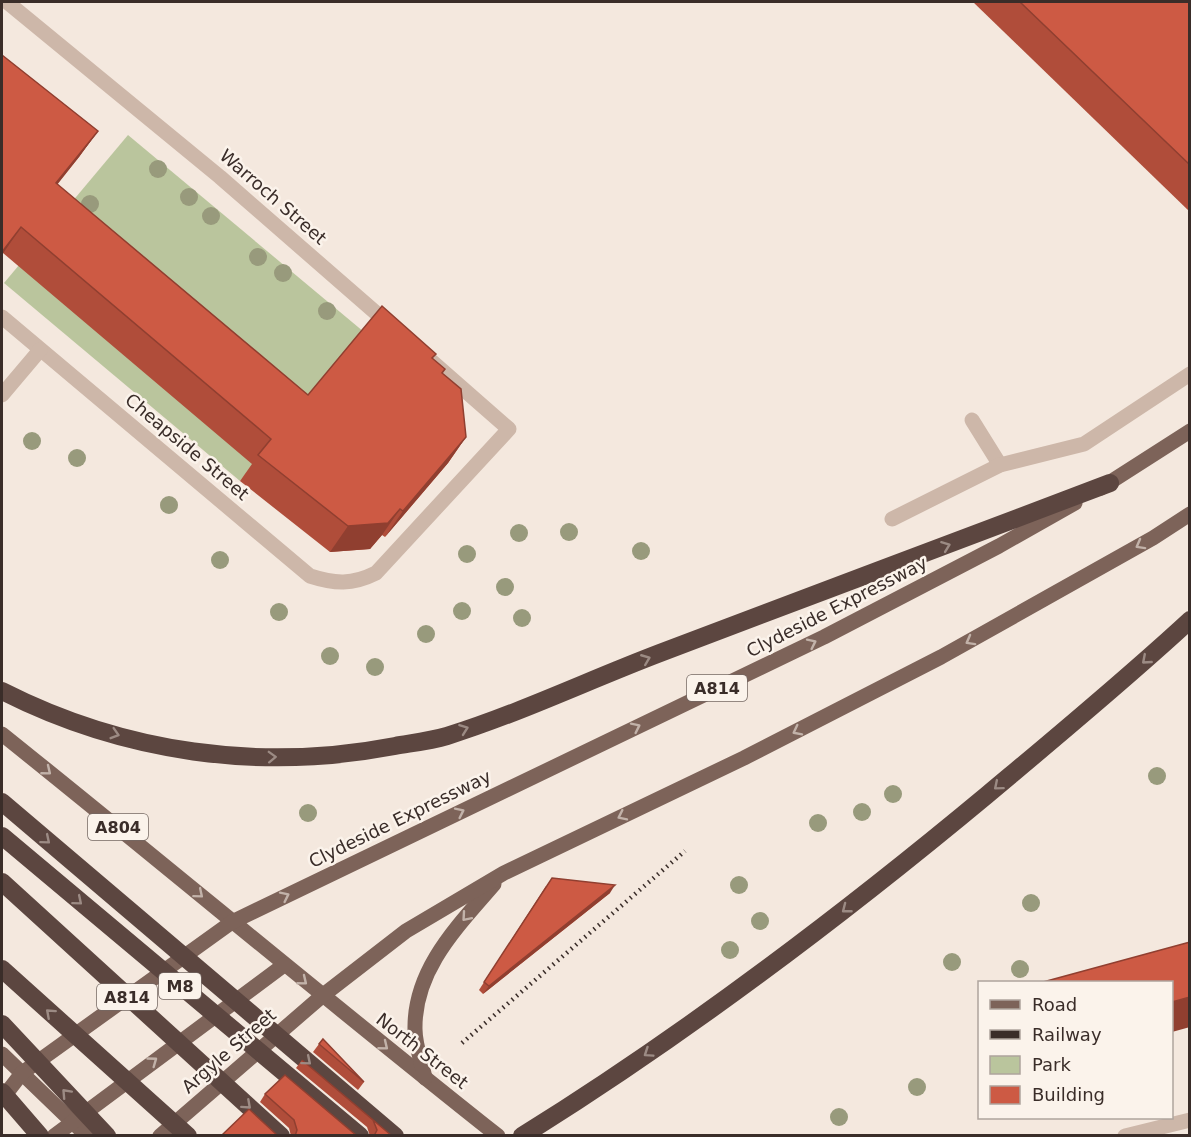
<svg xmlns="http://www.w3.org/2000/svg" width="1191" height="1137" font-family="'DejaVu Sans',sans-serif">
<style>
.green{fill:#bac59d}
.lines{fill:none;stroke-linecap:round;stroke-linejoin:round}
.minor{stroke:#cdb7a9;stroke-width:15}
.major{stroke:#7d6359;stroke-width:15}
.highway{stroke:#5c4640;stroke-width:18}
.rail{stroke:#3a2d29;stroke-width:4.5;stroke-dasharray:1.5 4.5;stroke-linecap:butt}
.highway-bridge{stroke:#5c4640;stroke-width:18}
.tree{fill:#989a7c}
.wall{fill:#b04d3a}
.shaded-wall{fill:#903f30}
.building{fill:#cd5a44;stroke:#903f30;stroke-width:1.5}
.oneway{stroke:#c2b2a9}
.oneway2{stroke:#9c8b84}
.labels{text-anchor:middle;stroke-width:5;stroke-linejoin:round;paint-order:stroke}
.shield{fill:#fbf3eb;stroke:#746863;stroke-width:1.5}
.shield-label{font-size:16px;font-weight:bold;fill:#3a2d29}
.street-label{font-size:18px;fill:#3a2d29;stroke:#fbf3eb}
</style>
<rect width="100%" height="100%" fill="#f4e8de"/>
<polygon class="green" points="128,135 364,332 240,481 4,283"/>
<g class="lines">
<g class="minor">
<polyline points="7,2 220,177 391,326"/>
<path d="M2,317L310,576C335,584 352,585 376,573L509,429L429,359"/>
<polyline points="2,395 40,350"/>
<polyline points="972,420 1000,465"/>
<polyline points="892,519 1000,465 1084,444 1190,374"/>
<polyline points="1125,1136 1190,1120"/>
</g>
<g class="major">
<polyline points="1101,488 1190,431"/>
<path d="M2,734C168,867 331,1004 498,1136"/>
<polyline points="2,1054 87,1136"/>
<path d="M425,1078C422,1063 415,1045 415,1029C414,969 458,926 494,884"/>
<polyline points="2,1099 22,1073 232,922 824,637 999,546 1075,503"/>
<polyline points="54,1136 284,965"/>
<polyline points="160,1136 322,996 406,931 504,873 744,758 941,657 1153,538 1190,514"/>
</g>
<g class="highway">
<path d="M2,691C124,753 260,772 395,746C412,743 430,741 447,736C520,713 589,680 660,653C810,596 960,540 1110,483"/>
<path d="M522,1136C686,1034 839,918 987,795C1055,738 1124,681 1190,620"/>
</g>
<polyline class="rail" points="462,1043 685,851"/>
<g class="highway-bridge">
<polyline points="2,802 395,1136"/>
<polyline points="2,836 360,1136"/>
<polyline points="2,882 281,1136"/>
<polyline points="2,969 188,1136"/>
<polyline points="2,1024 107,1136"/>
<polyline points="2,1092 40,1136"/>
</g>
</g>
<g class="tree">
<circle cx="158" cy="169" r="9"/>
<circle cx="189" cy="197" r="9"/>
<circle cx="90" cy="204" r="9"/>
<circle cx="211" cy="216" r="9"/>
<circle cx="258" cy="257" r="9"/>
<circle cx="283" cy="273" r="9"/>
<circle cx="327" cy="311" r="9"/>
<circle cx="32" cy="441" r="9"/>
<circle cx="77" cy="458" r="9"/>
<circle cx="169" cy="505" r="9"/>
<circle cx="569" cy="532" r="9"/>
<circle cx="519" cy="533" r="9"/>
<circle cx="641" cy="551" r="9"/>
<circle cx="467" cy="554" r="9"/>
<circle cx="220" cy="560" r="9"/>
<circle cx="505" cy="587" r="9"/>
<circle cx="462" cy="611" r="9"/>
<circle cx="279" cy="612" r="9"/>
<circle cx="522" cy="618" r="9"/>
<circle cx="426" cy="634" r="9"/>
<circle cx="330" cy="656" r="9"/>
<circle cx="375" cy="667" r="9"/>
<circle cx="1157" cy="776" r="9"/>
<circle cx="893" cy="794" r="9"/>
<circle cx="862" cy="812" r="9"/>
<circle cx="308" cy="813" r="9"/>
<circle cx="818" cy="823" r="9"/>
<circle cx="739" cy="885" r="9"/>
<circle cx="1031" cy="903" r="9"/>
<circle cx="760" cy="921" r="9"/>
<circle cx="730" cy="950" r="9"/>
<circle cx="952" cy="962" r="9"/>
<circle cx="1020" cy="969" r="9"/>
<circle cx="917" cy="1087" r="9"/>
<circle cx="839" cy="1117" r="9"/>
</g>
<g class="wall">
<polygon points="973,2 1190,2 1190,212"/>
<polygon points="2,55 98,131 79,157 57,184 308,395 432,359 442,374 466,437 448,463 385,537 382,535 370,549 330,552 240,481 252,464 3,253"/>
<polygon points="546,886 610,893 483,994 479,990"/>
<polygon points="319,1044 364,1082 358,1090 313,1052"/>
<polygon points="302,1060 392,1136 370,1136 367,1127 296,1068"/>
<polygon points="265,1094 357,1136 291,1136 289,1128 260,1102"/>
</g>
<g class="shaded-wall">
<polygon points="98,131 79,157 38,209 56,183"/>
<polygon points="21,227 2,255 2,252"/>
<polygon points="466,437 448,463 385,537 403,511"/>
<polygon points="400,509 382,535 370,549 330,552 348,526"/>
<polygon points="615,885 610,893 483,994 489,986"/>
<polygon points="1190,997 1190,1027 1172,1032 1172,1002"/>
</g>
<g class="building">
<polygon points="1020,2 1190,2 1190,165"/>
<polygon points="2,55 98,131 56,183 308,395 382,306 436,354 432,358 445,369 442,373 461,389 466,437 403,511 400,509 388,523 348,526 258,455 271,439 21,227 2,252"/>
<polygon points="552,878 615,885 489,986 484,982"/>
<polygon points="1190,942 1190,997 1172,1002 1172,982 1043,982"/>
<polygon points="323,1039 364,1082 319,1044"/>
<polygon points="302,1060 392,1136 374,1136 377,1130 373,1120"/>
<polygon points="285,1075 357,1136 295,1136 297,1130 294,1120 265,1094"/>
<polygon points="249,1109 278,1136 221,1136"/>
</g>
<defs><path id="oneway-chevron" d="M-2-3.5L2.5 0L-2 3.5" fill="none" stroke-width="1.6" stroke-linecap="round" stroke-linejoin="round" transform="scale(1.5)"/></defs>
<g class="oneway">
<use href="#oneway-chevron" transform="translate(1140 545) rotate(151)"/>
<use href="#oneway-chevron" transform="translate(970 641) rotate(151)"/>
<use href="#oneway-chevron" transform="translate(812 643) rotate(-26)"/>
<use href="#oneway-chevron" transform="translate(636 727) rotate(-26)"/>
<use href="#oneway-chevron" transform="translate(797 731) rotate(153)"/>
<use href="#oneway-chevron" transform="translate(47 771) rotate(39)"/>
<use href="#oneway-chevron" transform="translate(460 812) rotate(-26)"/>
<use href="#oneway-chevron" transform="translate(622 816) rotate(154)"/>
<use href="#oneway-chevron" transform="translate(199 894) rotate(40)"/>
<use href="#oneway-chevron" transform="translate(285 896) rotate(-26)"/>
<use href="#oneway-chevron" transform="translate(466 917) rotate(131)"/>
<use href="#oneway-chevron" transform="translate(303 981) rotate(39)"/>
<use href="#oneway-chevron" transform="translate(384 1046) rotate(39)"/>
<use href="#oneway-chevron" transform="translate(153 1061) rotate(-36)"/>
</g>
<g class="oneway2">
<use href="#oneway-chevron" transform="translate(946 546) rotate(-21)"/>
<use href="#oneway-chevron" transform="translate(646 659) rotate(-22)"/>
<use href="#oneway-chevron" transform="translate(1146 660) rotate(139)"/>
<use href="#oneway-chevron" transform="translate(464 729) rotate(-20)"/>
<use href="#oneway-chevron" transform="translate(115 734) rotate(17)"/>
<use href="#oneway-chevron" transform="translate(272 757) rotate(-2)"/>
<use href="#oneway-chevron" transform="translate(998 786) rotate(140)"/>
<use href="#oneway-chevron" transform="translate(46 840) rotate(40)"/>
<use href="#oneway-chevron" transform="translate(78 901) rotate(40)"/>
<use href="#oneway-chevron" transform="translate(846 909) rotate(142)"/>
<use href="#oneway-chevron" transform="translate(50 1013) rotate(-138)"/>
<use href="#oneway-chevron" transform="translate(648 1053) rotate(146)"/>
<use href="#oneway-chevron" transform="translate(307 1061) rotate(40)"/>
<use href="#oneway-chevron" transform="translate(66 1093) rotate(-133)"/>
<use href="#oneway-chevron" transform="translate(247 1105) rotate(42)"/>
</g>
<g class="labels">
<g class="shield">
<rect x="687" y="675" width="60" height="26" rx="4.5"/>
<rect x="88" y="814" width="60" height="26" rx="4.5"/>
<rect x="159" y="973" width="42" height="26" rx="4.5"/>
<rect x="97" y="984" width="60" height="26" rx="4.5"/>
</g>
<g class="shield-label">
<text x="717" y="694">A814</text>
<text x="118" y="833">A804</text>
<text x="180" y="992">M8</text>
<text x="127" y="1003">A814</text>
</g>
<g class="street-label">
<text transform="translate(273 197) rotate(41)" y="6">Warroch Street</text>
<text transform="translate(187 447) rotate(40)" y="6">Cheapside Street</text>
<text transform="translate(837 607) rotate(-27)" y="6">Clydeside Expressway</text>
<text transform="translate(400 819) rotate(-26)" y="6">Clydeside Expressway</text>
<text transform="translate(229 1051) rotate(-41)" y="6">Argyle Street</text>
<text transform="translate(422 1051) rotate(38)" y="6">North Street</text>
</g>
</g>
<rect width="1191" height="1137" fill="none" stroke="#3a2d29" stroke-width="6"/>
<rect x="978" y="981" width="195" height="138" fill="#fbf3eb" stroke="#aea49d" stroke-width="1.5"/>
<rect x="990" y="1000" width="30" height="9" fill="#7d6359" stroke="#aea49d" stroke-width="1.5"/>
<text x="1032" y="1011" font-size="18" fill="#3a2d29">Road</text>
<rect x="990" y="1030" width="30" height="9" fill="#3a2d29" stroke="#aea49d" stroke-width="1.5"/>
<text x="1032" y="1041" font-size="18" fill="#3a2d29">Railway</text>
<rect x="990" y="1056" width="30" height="18" fill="#bac59d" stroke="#aea49d" stroke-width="1.5"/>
<text x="1032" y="1071" font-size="18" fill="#3a2d29">Park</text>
<rect x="990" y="1086" width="30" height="18" fill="#cd5a44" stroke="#aea49d" stroke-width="1.5"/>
<text x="1032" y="1101" font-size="18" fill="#3a2d29">Building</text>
</svg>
